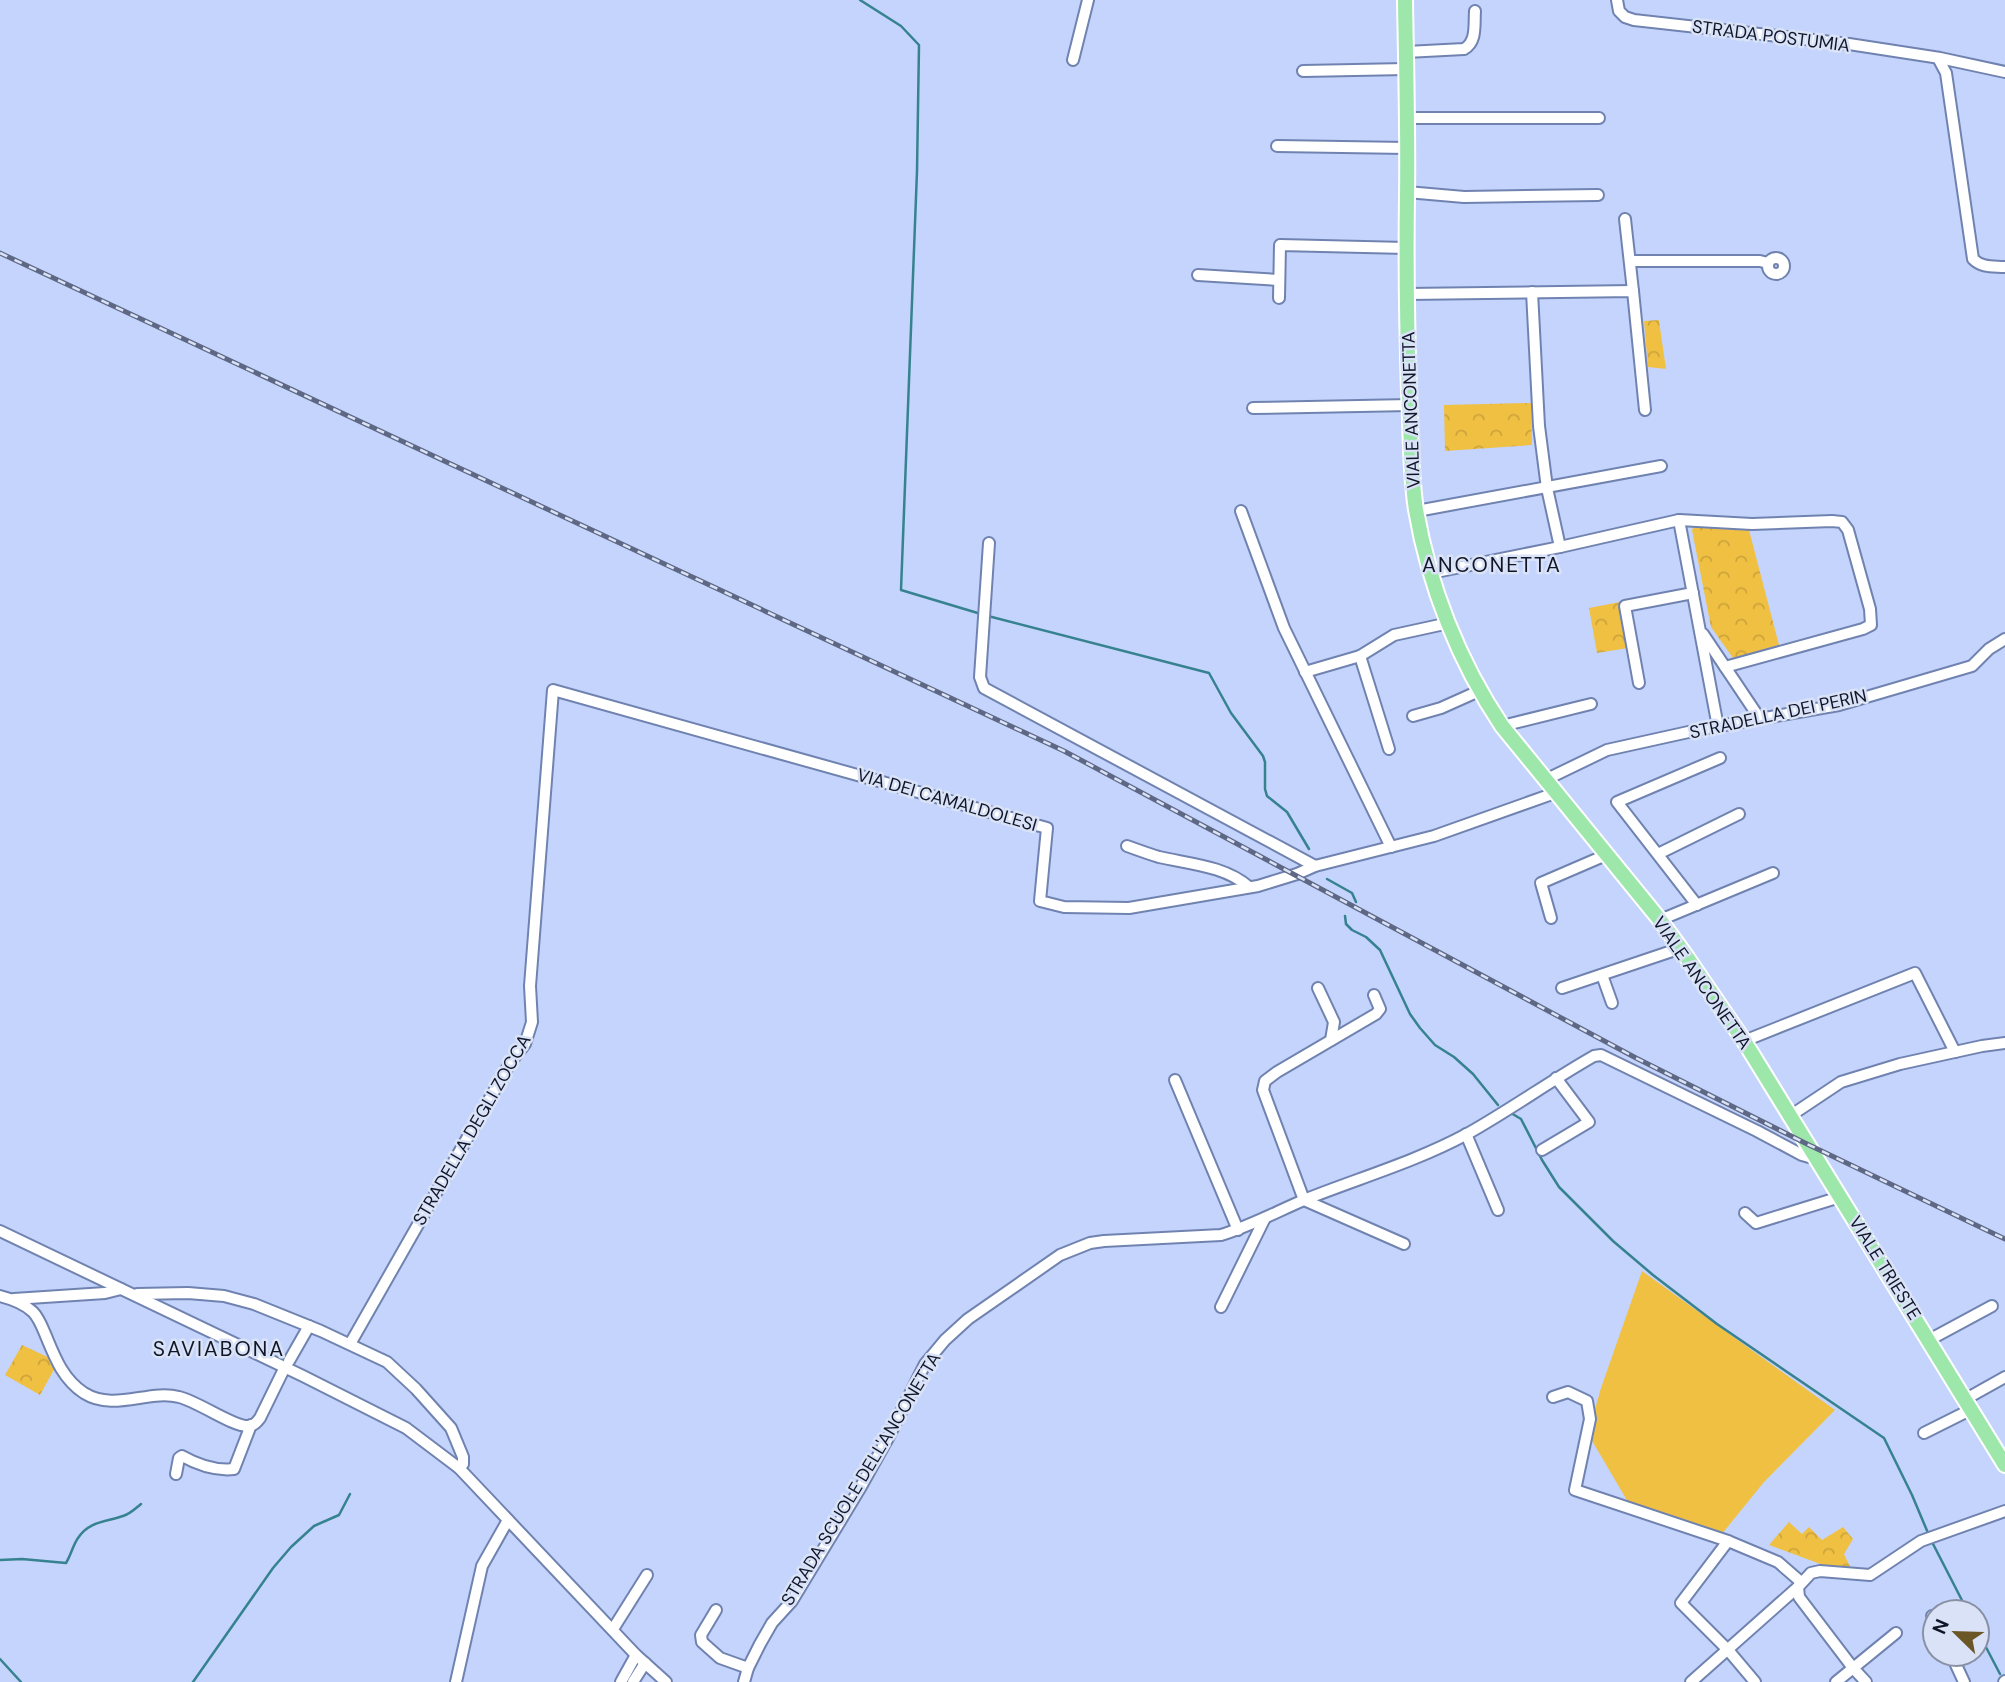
<svg xmlns="http://www.w3.org/2000/svg" width="2005" height="1682" font-family="'DM Sans',sans-serif">
<style>
.park{fill:url(#park-crowns)}
.garden{fill:#f0c042}
.lines{fill:none;stroke-linecap:round;stroke-linejoin:round}
.stream{stroke:#378290;stroke-width:2.5}
.minor-casing{stroke:#7083b0;stroke-width:14}
.major-casing{stroke:#fff;stroke-width:18}
.minor{stroke:#fff;stroke-width:10}
.major{stroke:#9ee7aa;stroke-width:14}
.rail-casing{stroke:#5e6884;stroke-width:5}
.rail{stroke:#d9e2f6;stroke-width:2.5;stroke-dasharray:8;stroke-linecap:butt}
.labels{text-anchor:middle;stroke-width:5;stroke-linejoin:round;paint-order:stroke}
.street-label{font-size:18px;fill:#101628;stroke:#d9e2f6}
.quarter-label{font-size:21px;letter-spacing:2px;fill:#101628;stroke:#d9e2f6}
</style>
<defs>
<pattern id="park-crowns" width="20" height="18" patternUnits="userSpaceOnUse" patternTransform="scale(1.75)"><rect width="20" height="18" fill="#f0c042"/><path d="M2 6a3 3 0 1 1 6 0M12 15a3 3 0 1 1 6 0" fill="none" stroke="#cda43a"/></pattern>
</defs>
<rect width="100%" height="100%" fill="#c4d4fc"/>
<g class="park">
<polygon points="1659,320 1659,321 1666,369 1648,367 1644,321"/>
<polygon points="1531,403 1532,445 1445,451 1444,405"/>
<polygon points="1694,526 1749,530 1779,645 1733,658 1711,627 1692,530"/>
<polygon points="1620,602 1628,648 1597,653 1589,608"/>
<polygon points="22,1345 54,1360 56,1366 40,1395 5,1375"/>
<polygon points="1789,1522 1802,1534 1809,1527 1822,1540 1843,1527 1853,1539 1844,1554 1851,1569 1823,1565 1769,1545"/>
</g>
<polygon class="garden" points="1642,1271 1835,1410 1764,1482 1721,1535 1628,1502 1588,1434 1601,1388"/>
<g class="lines">
<g class="stream">
<polyline points="860,0 901,26 919,45 917,171 901,590 981,614"/>
<polyline points="988,616 1209,673 1231,713 1263,756 1265,762 1265,789 1267,796 1287,812 1309,849"/>
<polyline points="1327,879 1352,893 1356,902"/>
<polyline points="1345,916 1346,924 1352,930 1366,937 1380,950 1410,1014 1420,1028 1435,1045 1454,1057 1473,1074 1498,1105"/>
<polyline points="1511,1113 1521,1119 1542,1160 1559,1187 1613,1241 1653,1275 1717,1324 1884,1438 1912,1495 1928,1533"/>
<polyline points="1931,1540 1968,1612"/>
<path d="M0,1560L22,1559L66,1563C71,1555 73,1545 78,1538C89,1521 106,1522 123,1516C130,1514 135,1509 141,1504"/>
<polyline points="1977,1630 2000,1674"/>
<polyline points="0,1659 21,1682"/>
<polyline points="193,1682 273,1568 291,1547 314,1526 339,1515 350,1494"/>
</g>
<g class="minor-casing">
<g id="minor">
<polyline points="1617,0 1619,11 1625,17 1634,20 1849,44 1940,58 2005,72"/>
<path d="M1406,52L1464,49C1477,42 1474,25 1475,11"/>
<path d="M1938,58L1946,73L1973,259C1982,268 1993,266 2005,267"/>
<polyline points="1073,60 1088,0"/>
<polyline points="1303,71 1406,69"/>
<polyline points="1406,118 1599,118"/>
<polyline points="1277,146 1407,148"/>
<polyline points="1407,192 1464,197 1598,195"/>
<polyline points="1625,219 1633,291"/>
<circle cx="1776" cy="266" r="8"/>
<polyline points="1630,261 1760,261 1768,263"/>
<polyline points="1198,275 1279,280"/>
<polyline points="1532,292 1539,426 1547,488 1560,547"/>
<polyline points="1407,294 1633,291 1645,410"/>
<polyline points="1279,298 1280,245 1406,248"/>
<polyline points="1253,408 1410,405"/>
<polyline points="1241,511 1284,628 1391,847"/>
<polyline points="1417,511 1661,466"/>
<polyline points="1679,520 1718,727"/>
<polyline points="989,543 980,677 984,688 1315,866"/>
<polyline points="1431,573 1560,547 1679,520 1752,524 1832,521 1842,522 1848,530 1870,609 1871,625 1863,629 1725,667"/>
<polyline points="1703,634 1760,719"/>
<polyline points="1305,672 1360,656"/>
<polyline points="1639,683 1625,606 1693,593"/>
<polyline points="1413,716 1441,708 1479,691"/>
<polyline points="1502,726 1591,704"/>
<polyline points="1389,749 1360,656 1394,635 1449,623"/>
<polyline points="1545,780 1607,750 1702,729 1839,705 1972,666 1989,649 2005,639"/>
<path d="M1127,846C1138,850 1149,854 1159,857C1190,864 1225,866 1249,887"/>
<polyline points="1658,854 1739,814"/>
<polyline points="1697,905 1617,802 1720,758"/>
<polyline points="1551,918 1541,883 1606,855"/>
<polyline points="1660,920 1773,873"/>
<polyline points="1602,975 1612,1003"/>
<polyline points="1318,988 1334,1022 1331,1040"/>
<polyline points="1562,988 1681,948"/>
<polyline points="1374,995 1380,1009 1376,1014 1277,1072 1265,1081 1263,1090 1304,1200 1404,1244"/>
<polyline points="1744,1041 1915,973 1955,1052"/>
<polyline points="1175,1080 1238,1230"/>
<polyline points="1790,1116 1841,1082 1900,1064 1982,1046 2005,1043"/>
<polyline points="1466,1134 1498,1210"/>
<polyline points="1542,1150 1589,1122 1556,1078"/>
<polyline points="1745,1213 1756,1223 1840,1197"/>
<polyline points="0,1231 303,1376 406,1428 459,1468 636,1655 666,1682"/>
<polyline points="137,1294 188,1293 224,1296 254,1304 321,1331 387,1362 416,1389 451,1428 463,1457 463,1464 459,1468"/>
<path d="M0,1296C12,1299 24,1303 33,1312C39,1318 43,1329 46,1336C55,1358 63,1379 84,1393C114,1412 149,1389 179,1397C197,1401 234,1427 247,1426C254,1426 257,1422 260,1418L285,1367"/>
<polyline points="14,1299 105,1293 121,1289"/>
<polyline points="1221,1307 1265,1218"/>
<polyline points="1929,1340 1992,1306"/>
<polyline points="350,1344 510,1063 525,1044 532,1022 530,986 553,690 1047,828 1040,901 1064,907 1129,908 1258,886 1297,874 1315,866 1434,836 1555,793"/>
<polyline points="289,1361 309,1326"/>
<polyline points="1553,1397 1568,1392 1587,1401 1590,1419 1575,1490 1728,1541 1778,1562 1801,1582"/>
<polyline points="1964,1400 2005,1377"/>
<polyline points="1924,1433 1970,1410"/>
<path d="M176,1474L179,1458L182,1456C198,1465 216,1471 234,1469L251,1425"/>
<polyline points="1728,1541 1681,1603 1728,1650 1755,1682"/>
<polyline points="716,1610 701,1635 702,1642 720,1658 748,1668"/>
<polyline points="1932,1616 1935,1622"/>
<polyline points="613,1629 647,1575"/>
<polyline points="1951,1654 1964,1682"/>
<polyline points="456,1682 482,1566 508,1520"/>
<polyline points="621,1682 636,1655"/>
<polyline points="633,1682 645,1663"/>
<path d="M744,1682L748,1668L760,1644L772,1623L792,1601L859,1490L888,1438L925,1364L945,1340L968,1319L1060,1255L1090,1243L1104,1241L1221,1235C1250,1226 1276,1212 1304,1200C1359,1178 1415,1162 1467,1134C1510,1110 1550,1081 1594,1056L1601,1055L1757,1131L1802,1155L1809,1157L1814,1155"/>
<polyline points="1691,1682 1798,1587"/>
<polyline points="1836,1682 1896,1633"/>
<polyline points="1866,1682 1853,1668 1799,1597 1798,1587 1811,1573 1820,1571 1870,1575 1921,1541 2005,1511"/>
<polyline points="2004,1682 2005,1681"/>
</g>
</g>
<g class="major-casing">
<path id="major" d="M1405,0C1406,65 1408,131 1407,197C1406,262 1407,328 1409,393C1411,432 1410,471 1416,510C1429,586 1459,662 1502,726L1660,920L1684,953L1744,1041L2005,1465"/>
</g>
<use href="#minor" class="minor"/>
<use href="#major" class="major"/>
<g class="rail-casing">
<polyline id="rail" points="0,253 1064,751 1636,1058 1807,1144 2005,1239"/>
</g>
<use href="#rail" class="rail"/>
</g>
<g class="labels">
<g class="street-label">
<text transform="translate(1771 36) rotate(7)" y="6">STRADA POSTUMIA</text>
<text transform="translate(1411 410) rotate(-92)" y="6">VIALE ANCONETTA</text>
<text transform="translate(1778 714) rotate(-12)" y="6">STRADELLA DEI PERIN</text>
<text transform="translate(947 800) rotate(16)" y="6">VIA DEI CAMALDOLESI</text>
<text transform="translate(1702 983) rotate(55)" y="6">VIALE ANCONETTA</text>
<text transform="translate(472 1130) rotate(-60)" y="6">STRADELLA DEGLI ZOCCA</text>
<text transform="translate(1885 1268) rotate(58)" y="6">VIALE TRIESTE</text>
<text transform="translate(861 1479) rotate(-59)" y="6">STRADA SCUOLE DELL'ANCONETTA</text>
</g>
<g class="quarter-label">
<text x="1492" y="572">ANCONETTA</text>
<text x="219" y="1356">SAVIABONA</text>
</g>
</g>
<g transform="translate(1956 1633) rotate(293)"><circle r="33" fill="#d9e2f6" stroke="#8990a4" stroke-width="2"/>
<path d="M0-5L12 26L0 18L-12 26Z" fill="#6b5625"/>
<text y="-10" font-size="19" font-weight="bold" text-anchor="middle" fill="#101628">N</text>
</g>
</svg>
